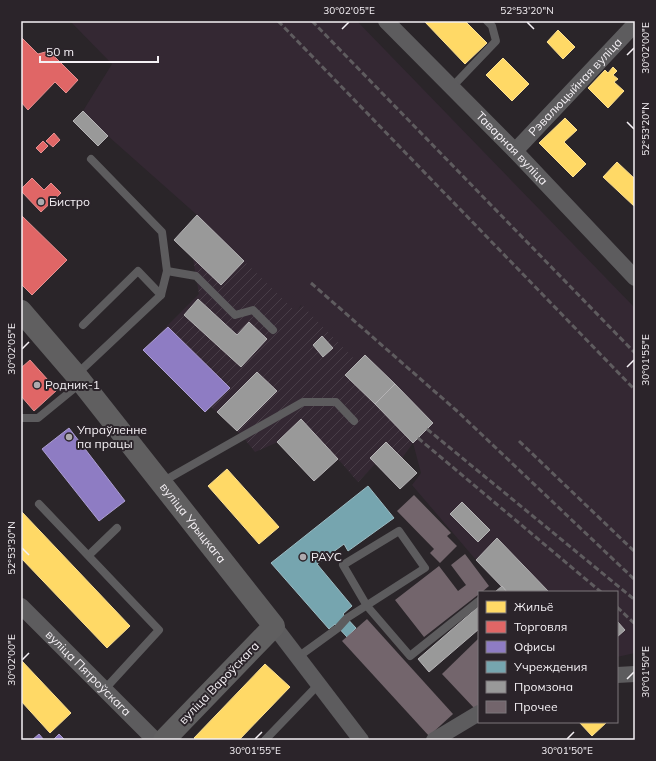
<svg xmlns="http://www.w3.org/2000/svg" width="656" height="761" font-family="Mulish,sans-serif">
<style>
.built{fill:#342833}
.industrial{fill:url(#industrial-furrows)}
.homes{fill:#ffd966;stroke:#fce091}
.shops{fill:#e06666;stroke:#e69091}
.offices{fill:#8e7cc3;stroke:#ad9fd2}
.public{fill:#76a5af;stroke:#9cbcc4}
.industry{fill:#999;stroke:#b5b3b5}
.building{fill:#73656c}
.lines{fill:none;stroke-linecap:round;stroke-linejoin:round}
.lane{stroke:#5d5c5e;stroke-width:8}
.street{stroke:#5d5c5e;stroke-width:16}
.secondary{stroke:#605f60;stroke-width:22}
.rail{stroke:#5f5c5f;stroke-width:3;stroke-dasharray:6 3;stroke-linecap:butt}
.ticks{fill:none;stroke:#f5f1f5;stroke-width:1.5}
.poi-dot{fill:#aeaaae;stroke:#2b242a;stroke-width:1.5}
.labels{text-anchor:middle;stroke-width:4;stroke-linejoin:round;paint-order:stroke}
.street-label{font-size:12px;fill:#f5f1f5;stroke:#2b242a}
.poi-label{font-size:12px;fill:#f5f1f5;stroke:#2b242a;text-anchor:start}
.neatline{fill:none;stroke:#f5f1f5;stroke-width:1.5}
.ticks-label{font-size:10px;text-anchor:middle;fill:#f5f1f5}
</style>
<defs>
<pattern id="industrial-furrows" width="10" height="10" patternUnits="userSpaceOnUse"><rect width="10" height="10" fill="#342833"/><path d="M-1 1l2-2M0 10L10 0M9 11l2-2" fill="none" stroke="#483d47"/></pattern>
</defs>
<rect width="100%" height="100%" fill="#2a2529"/>
<polygon class="built" points="70,21 357,21 635,308 635,653 617,657 617,592 507,592 476,560 412,485 421,473 413,443 301,305 296,313 197,215 108,136 83,111 112,64"/>
<polygon class="industrial" points="197,215 296,312 302,305 357,362 365,355 433,423 413,443 402,458 417,473 400,489 375,464 358,482 338,459 314,481 278,442 255,452 243,437 217,412 210,407 205,412 143,350 199,294 192,252 174,240"/>
<g class="homes">
<polygon points="424,21 465,21 487,43 465,64"/>
<polygon points="558,30 575,47 563,59 547,42"/>
<polygon points="503,58 529,84 512,101 486,75"/>
<polygon points="613,67 617,71 613,75 618,79 614,82 624,91 608,108 588,88 605,70 608,73"/>
<polygon points="565,118 577,130 564,142 586,164 573,177 539,143"/>
<polygon points="617,162 635,179 635,207 603,177"/>
<polygon points="227,469 279,527 259,544 208,486"/>
<polygon points="21,511 130,626 107,648 21,558"/>
<polygon points="21,660 71,713 50,733 21,701"/>
<polygon points="265,664 290,687 239,740 196,740 194,738"/>
<polygon points="579,722 607,722 592,736"/>
</g>
<g class="shops">
<polygon points="21,37 38,54 49,51 78,80 66,93 55,82 28,110 21,102"/>
<polygon points="54,133 60,140 53,147 46,141"/>
<polygon points="43,141 48,146 41,153 36,148"/>
<polygon points="32,178 44,190 51,183 61,193 41,212 21,191 21,189"/>
<polygon points="21,215 67,260 32,295 21,284"/>
<polygon points="30,360 57,390 34,411 21,396 21,368"/>
</g>
<g class="offices">
<polygon points="168,327 230,388 205,412 143,350"/>
<polygon points="69,428 125,501 99,521 42,449"/>
<polygon points="39,734 44,740 32,740"/>
<polygon points="59,734 65,740 53,740"/>
</g>
<polygon class="public" points="368,486 394,518 348,551 344,544 317,564 352,606 343,614 356,628 347,637 335,624 329,629 271,563"/>
<g class="industry">
<polygon points="83,111 108,136 98,146 73,121"/>
<polygon points="197,215 244,261 221,285 174,240"/>
<polygon points="198,299 237,335 249,322 267,339 241,367 184,315"/>
<polygon points="322,336 333,348 323,357 313,345"/>
<polygon points="365,355 395,384 375,404 345,375"/>
<polygon points="257,372 277,391 237,431 217,412"/>
<polygon points="395,384 433,423 413,443 375,404"/>
<polygon points="301,419 338,459 314,481 277,442"/>
<polygon points="386,442 417,473 400,489 370,458"/>
<polygon points="462,502 490,530 478,542 450,514"/>
<polygon points="497,538 549,592 507,592 476,560"/>
<polygon points="502,586 507,592 495,592"/>
<polygon points="479,606 479,629 429,672 418,659"/>
<polygon points="617,621 625,630 617,637"/>
</g>
<g class="building">
<polygon points="414,495 451,533 447,536 457,546 440,563 430,553 434,549 397,511"/>
<polygon points="465,554 489,586 482,592 479,592 479,594 424,637 395,600 439,566 458,591 466,585 451,565"/>
<polygon points="367,619 453,714 429,736 342,641"/>
<polygon points="479,638 479,705 475,709 442,674"/>
</g>
<g class="lines">
<g class="lane">
<polyline points="452,87 496,41 492,26 487,21"/>
<polyline points="167,271 196,276 235,315 253,310 273,330"/>
<polyline points="83,325 138,271 161,295"/>
<polyline points="77,374 161,295 167,271 162,232 91,159"/>
<polyline points="21,418 38,418 82,382"/>
<polyline points="162,482 303,402 336,402 354,421"/>
<polyline points="39,504 159,630 104,690"/>
<polyline points="89,555 117,528"/>
<polyline points="298,657 338,628 347,618 425,568 399,531 343,565 367,606 410,656 479,601"/>
<polyline points="265,740 319,684"/>
</g>
<g class="street">
<path id="s1" d="M386,21L515,151L635,278"/>
<path id="s2" d="M515,151L635,24"/>
<path id="s3" d="M21,606L155,740"/>
<polyline points="274,626 361,740"/>
<polyline points="617,675 635,674"/>
<polyline points="434,740 479,713"/>
</g>
<path class="secondary" id="s4" d="M21,311L76,375L274,626L164,740"/>
<g class="rail">
<polyline points="278,21 635,390"/>
<polyline points="312,21 635,353"/>
<polyline points="311,283 457,411 635,580"/>
<polyline points="427,429 635,600"/>
<polyline points="418,438 601,592"/>
<polyline points="519,441 635,552"/>
<polyline points="617,607 635,624"/>
</g>
</g>
<path class="ticks" d="M527,22L534,29M342,29L349,22M627,55L634,48M627,122L634,129M22,349L29,342M627,367L634,360M22,548L29,555M22,660L29,653M627,679L634,672M255,739L262,732M567,739L574,732"/>
<g class="poi-dot">
<circle cx="41" cy="202" r="4"/>
<circle cx="37" cy="385" r="4"/>
<circle cx="69" cy="437" r="4"/>
<circle cx="303" cy="557" r="4"/>
</g>
<g class="labels">
<g class="street-label">
<text dy="4" stroke="none"><textPath href="#s2" startOffset="88">Рэвалюцыйная вуліца</textPath></text>
<text dy="4" stroke="none"><textPath href="#s1" startOffset="179">Таварная вуліца</textPath></text>
<text dy="4" stroke="none"><textPath href="#s4" startOffset="273">вуліца Урыцкага</textPath></text>
<text dy="4" stroke="none"><textPath href="#s3" startOffset="95">вуліца Пятроўскага</textPath></text>
<text transform="translate(219 683) rotate(-46)" y="4">вуліца Вароўскага</text>
</g>
<g class="poi-label">
<text x="49" y="206">Бистро</text>
<text x="45" y="389">Родник-1</text>
<text x="77" y="434">Упраўленне<tspan x="77" dy="14">па працы</tspan></text>
<text x="311" y="561">РАУС</text>
</g>
</g>
<rect width="656" height="761" fill="none" stroke="#2b242a" stroke-width="44"/>
<rect x="478" y="591" width="140" height="132" fill="#2b242a" stroke="#7c767b"/>
<rect x="486" y="601" width="20" height="12" fill="#ffd966" stroke="#7c767b"/>
<text x="514" y="611" font-size="12" fill="#f5f1f5">Жильё</text>
<rect x="486" y="621" width="20" height="12" fill="#e06666" stroke="#7c767b"/>
<text x="514" y="631" font-size="12" fill="#f5f1f5">Торговля</text>
<rect x="486" y="641" width="20" height="12" fill="#8e7cc3" stroke="#7c767b"/>
<text x="514" y="651" font-size="12" fill="#f5f1f5">Офисы</text>
<rect x="486" y="661" width="20" height="12" fill="#76a5af" stroke="#7c767b"/>
<text x="514" y="671" font-size="12" fill="#f5f1f5">Учреждения</text>
<rect x="486" y="681" width="20" height="12" fill="#999999" stroke="#7c767b"/>
<text x="514" y="691" font-size="12" fill="#f5f1f5">Промзона</text>
<rect x="486" y="701" width="20" height="12" fill="#73656c" stroke="#7c767b"/>
<text x="514" y="711" font-size="12" fill="#f5f1f5">Прочее</text>
<path d="M40 56v6h118v-6" fill="none" stroke="#f5f1f5" stroke-width="2"/>
<text x="46" y="56" font-size="12" fill="#f5f1f5" stroke="#2b242a" stroke-width="3" paint-order="stroke">50 m</text>
<rect x="22" y="22" width="612" height="717" class="neatline"/>
<g class="ticks-label">
<text x="349" y="14">30°02'05"E</text>
<text x="527" y="14">52°53'20"N</text>
<text transform="translate(645 48) rotate(-90)" y="4">30°02'00"E</text>
<text transform="translate(645 129) rotate(-90)" y="4">52°53'20"N</text>
<text transform="translate(11 349) rotate(-90)" y="4">30°02'05"E</text>
<text transform="translate(645 360) rotate(-90)" y="4">30°01'55"E</text>
<text transform="translate(11 548) rotate(-90)" y="4">52°53'30"N</text>
<text transform="translate(11 660) rotate(-90)" y="4">30°02'00"E</text>
<text transform="translate(645 672) rotate(-90)" y="4">30°01'50"E</text>
<text x="255" y="754">30°01'55"E</text>
<text x="567" y="754">30°01'50"E</text>
</g>
</svg>
